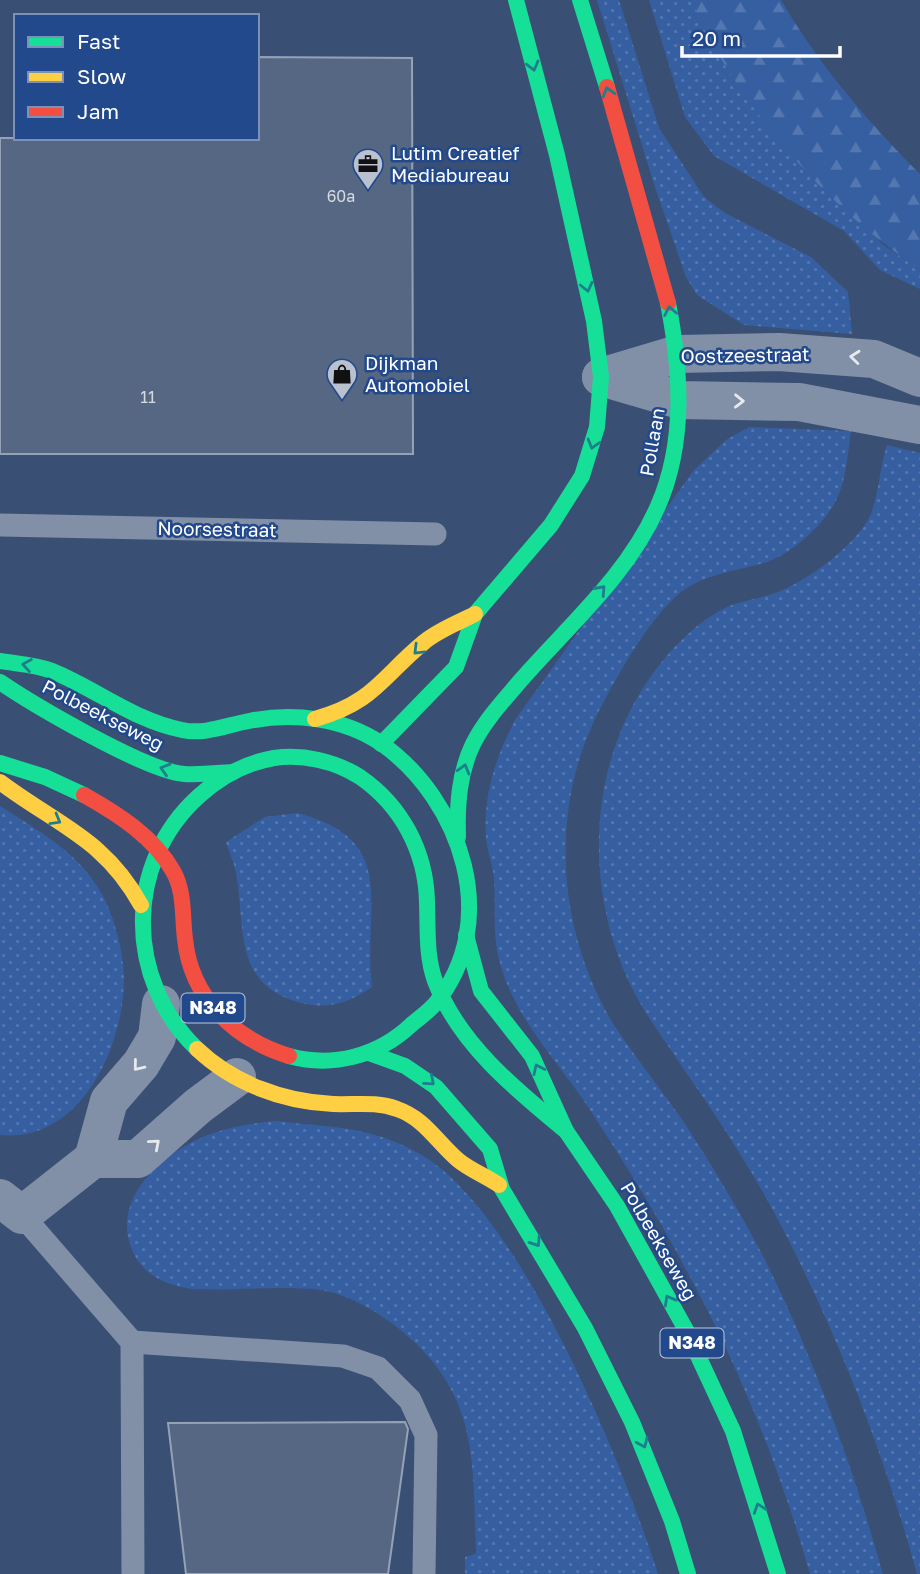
<svg xmlns="http://www.w3.org/2000/svg" width="920" height="1574" font-family="'Golos Text',sans-serif">
<style>
.grass{fill:url(#grass-dots)}
.forest{fill:url(#forest-firs)}
.building{fill:#566784;stroke:#95a2b6;stroke-width:2}
.lines{fill:none;stroke-linecap:round;stroke-linejoin:round}
.lane{stroke:#8190a7;stroke-width:23}
.street{stroke:#8190a7;stroke-width:38}
.fast{stroke:#16e098;stroke-width:16}
.slow{stroke:#ffcf43;stroke-width:16}
.jam{stroke:#f24e42;stroke-width:16}
.oneway{stroke:#1e7e90}
.oneway2{stroke:#e6e9ed}
.labels{text-anchor:middle;stroke-width:5;stroke-linejoin:round;paint-order:stroke}
.number-label{font-size:16px;fill:#d5d9e0}
.shield{fill:#22498c;stroke:#bdc8dc;stroke-width:2}
.shield-label{font-size:18px;font-weight:bold;fill:#fff}
.poi-label{font-size:19px;fill:#fff;stroke:#22498c;text-anchor:start}
.street-label{font-size:19px;fill:#fff;stroke:#22498c}
</style>
<defs>
<pattern id="grass-dots" width="8" height="8" patternUnits="userSpaceOnUse" patternTransform="scale(1.75)"><rect width="8" height="8" fill="#365fa2"/><path d="M2 2h.1M6 6h.1" fill="none" stroke="#5477b0" stroke-width="1.8" stroke-linecap="round"/></pattern>
<pattern id="forest-firs" width="22" height="20" patternUnits="userSpaceOnUse" patternTransform="scale(1.75)"><rect width="22" height="20" fill="#365fa2"/><path d="M5 1l3.5 6h-7zM16 11l3.5 6h-7z" fill="#5477b0"/></pattern>
</defs>
<rect width="100%" height="100%" fill="#3a4f74"/>
<g class="grass">
<polygon points="597,0 619,0 659,128 704,197 725,213 811,257 848,292 852,334 744,325 697,295 686,277 655,187"/>
<polygon points="649,0 691,0 736,82 882,244 920,270 920,289 880,270 844,231 714,156 685,117"/>
<path d="M749,427L851,431C848,450 847,472 840,491C831,519 792,555 764,563C739,570 708,574 687,588C652,610 609,689 592,726C549,822 560,936 614,1025C636,1059 662,1090 685,1124C713,1167 740,1212 764,1258C815,1360 852,1465 883,1574H810C781,1471 740,1369 689,1275C657,1214 620,1155 582,1098C552,1055 514,1015 500,963C492,935 496,908 494,879C493,865 487,851 486,837C483,795 496,757 515,720L694,470L726,440Z"/>
<path d="M887,445L920,453V1574H917C885,1457 842,1345 787,1237C758,1179 722,1124 685,1071C667,1043 646,1017 631,986C593,907 588,814 620,733C639,686 676,635 721,610C737,601 755,600 772,594C802,585 856,546 870,516C878,499 880,466 887,445Z"/>
<path d="M0,806C40,832 79,852 103,896C115,920 123,950 124,978C124,1046 81,1143 0,1135Z"/>
<path d="M297,813C402,840 362,907 372,987C350,1002 329,1010 302,1003C232,986 246,928 236,873C234,862 229,852 226,842L265,817Z"/>
<path d="M276,1121C332,1128 368,1125 420,1154C521,1212 623,1464 658,1574H465V1557L476,1554C473,1456 479,1390 393,1324C373,1309 346,1294 321,1290C279,1285 235,1291 193,1289C165,1285 141,1275 131,1247C112,1196 166,1151 208,1135C230,1127 253,1123 276,1121Z"/>
</g>
<path class="forest" d="M691,0H781C819,65 867,121 920,174V270C824,204 738,107 691,0Z"/>
<g class="building">
<polygon points="257,57 412,58 413,454 0,454 0,138 257,138"/>
<polygon points="405,1422 408,1429 388,1574 186,1574 168,1423"/>
</g>
<g class="lines">
<g class="lane">
<polyline points="0,525 435,534"/>
<polyline points="22,1215 132,1342 133,1574"/>
<polyline points="132,1342 343,1356 378,1368 410,1400 426,1435 424,1574"/>
</g>
<g class="street">
<polyline points="601,377 678,354 779,352 874,359 920,378"/>
<polyline points="601,377 680,400 799,402 920,425"/>
<polyline points="93,1159 138,1159 198,1106 237,1077"/>
<polyline points="0,1198 22,1215 93,1159 109,1101 141,1064 157,1037 161,1004"/>
</g>
<g class="fast">
<polyline points="580,0 607,87"/>
<path d="M0,661C17,664 35,664 52,671C96,689 135,721 182,730C205,735 227,725 249,721C293,712 344,718 382,744C461,800 503,922 435,1004C428,1012 419,1018 411,1025C378,1056 333,1068 289,1056"/>
<path d="M0,682C34,705 146,771 184,774C200,775 217,773 233,772"/>
<polyline points="381,744 456,667 475,614 551,525 582,476 597,427 601,377 594,321 557,155 516,0"/>
<polyline points="0,763 45,777 84,795"/>
<path d="M458,837C457,805 459,773 473,744C485,720 504,700 521,680C569,625 628,575 658,506C686,442 681,370 668,303"/>
<polyline points="466,935 481,991 532,1056 566,1131 617,1206 686,1330 733,1431 778,1574"/>
<path d="M197,1049C125,980 124,863 199,796C220,777 245,763 274,758C303,754 335,761 360,777C402,806 426,852 427,902C428,929 426,956 435,981C459,1044 516,1090 566,1131"/>
<polyline points="369,1053 405,1066 436,1087 490,1149 502,1189 585,1328 632,1422 672,1521 688,1574"/>
</g>
<g class="slow">
<path d="M315,719C373,703 381,678 423,643C438,630 458,623 475,614"/>
<path d="M0,782C57,825 105,839 141,905"/>
<path d="M197,1049C233,1083 283,1102 333,1104C355,1105 376,1101 397,1109C424,1118 437,1142 458,1160C470,1170 486,1176 499,1185"/>
</g>
<g class="jam">
<polyline points="607,87 668,303"/>
<path d="M84,795C118,814 154,837 173,871C185,892 182,916 185,939C191,998 234,1039 289,1056"/>
</g>
</g>
<defs><path id="oneway-chevron" d="M-2-3.5L2.5 0L-2 3.5" fill="none" stroke-width="1.6" stroke-linecap="round" stroke-linejoin="round" transform="scale(1.75)"/></defs>
<g class="oneway">
<use href="#oneway-chevron" transform="translate(533 66) rotate(75)"/>
<use href="#oneway-chevron" transform="translate(608 92) rotate(-106)"/>
<use href="#oneway-chevron" transform="translate(587 287) rotate(77)"/>
<use href="#oneway-chevron" transform="translate(670 311) rotate(-101)"/>
<use href="#oneway-chevron" transform="translate(593 444) rotate(106)"/>
<use href="#oneway-chevron" transform="translate(601 590) rotate(-48)"/>
<use href="#oneway-chevron" transform="translate(418 650) rotate(135)"/>
<use href="#oneway-chevron" transform="translate(27 665) rotate(-171)"/>
<use href="#oneway-chevron" transform="translate(165 769) rotate(-163)"/>
<use href="#oneway-chevron" transform="translate(464 769) rotate(-74)"/>
<use href="#oneway-chevron" transform="translate(56 820) rotate(30)"/>
<use href="#oneway-chevron" transform="translate(538 1069) rotate(-115)"/>
<use href="#oneway-chevron" transform="translate(430 1081) rotate(41)"/>
<use href="#oneway-chevron" transform="translate(536 1242) rotate(57)"/>
<use href="#oneway-chevron" transform="translate(669 1300) rotate(-119)"/>
<use href="#oneway-chevron" transform="translate(643 1443) rotate(66)"/>
<use href="#oneway-chevron" transform="translate(759 1508) rotate(-109)"/>
</g>
<g class="oneway2">
<use href="#oneway-chevron" transform="translate(855 357) rotate(-174)"/>
<use href="#oneway-chevron" transform="translate(739 401) rotate(1)"/>
<use href="#oneway-chevron" transform="translate(138 1066) rotate(129)"/>
<use href="#oneway-chevron" transform="translate(155 1144) rotate(-41)"/>
</g>
<defs>
<g id="office-pin" transform="scale(1.575)"><path d="M0 17L-7.5 6A9.5 9.5 0 1 1 7.5 6Z" fill="#bac1ce" stroke="#22498c"/><path d="M-6-3h4V-5.5h4V-3h4V5H-6ZM-1-4.5V-3h2v-1.5ZM-6 0V1H6V0Z" fill="#111"/></g>
<g id="shop-pin" transform="scale(1.575)"><path d="M0 17L-7.5 6A9.5 9.5 0 1 1 7.5 6Z" fill="#bac1ce" stroke="#22498c"/><path d="M-5-2.5h2.3a2.7 3.5 0 0 1 5.4 0H5L5.5 6h-11ZM-1.5-2.5h3a1.5 2.3 0 0 0-3 0Z" fill="#111"/></g>
</defs>
<g fill-rule="evenodd">
<use href="#office-pin" x="368" y="164"/>
<use href="#shop-pin" x="342" y="374"/>
</g>
<g class="labels">
<g class="number-label">
<text x="341" y="202">60a</text>
<text x="148" y="403">11</text>
</g>
<g class="shield">
<rect x="181.5" y="993.5" width="63" height="29" rx="5"/>
<rect x="660.5" y="1328.5" width="63" height="29" rx="5"/>
</g>
<g class="shield-label">
<text x="213" y="1014">N348</text>
<text x="692" y="1349">N348</text>
</g>
<g class="poi-label">
<text x="391" y="160">Lutim Creatief<tspan x="391" dy="22">Mediabureau</tspan></text>
<text x="365" y="370">Dijkman<tspan x="365" dy="22">Automobiel</tspan></text>
</g>
<g class="street-label">
<text transform="translate(745 355) rotate(-1)" y="7">Oostzeestraat</text>
<text transform="translate(652 442) rotate(-80)" y="7">Pollaan</text>
<text transform="translate(217 529) rotate(1)" y="7">Noorsestraat</text>
<text transform="translate(103 715) rotate(27)" y="7">Polbeekseweg</text>
<text transform="translate(659 1241) rotate(60)" y="7">Polbeekseweg</text>
</g>
</g>
<rect x="14" y="14" width="245" height="126" fill="#22498c" stroke="#7a92ba" stroke-width="2"/>
<rect x="28" y="37" width="35" height="10" fill="#16e098" stroke="#7a92ba" stroke-width="2"/>
<text x="77" y="49" font-size="21" fill="#ffffff">Fast</text>
<rect x="28" y="72" width="35" height="10" fill="#ffcf43" stroke="#7a92ba" stroke-width="2"/>
<text x="77" y="84" font-size="21" fill="#ffffff">Slow</text>
<rect x="28" y="107" width="35" height="10" fill="#f24e42" stroke="#7a92ba" stroke-width="2"/>
<text x="77" y="119" font-size="21" fill="#ffffff">Jam</text>
<path d="M682 46v10h158v-10" fill="none" stroke="#ffffff" stroke-width="3.5"/>
<text x="692" y="46" font-size="21" fill="#ffffff" stroke="#22498c" stroke-width="5" paint-order="stroke">20 m</text>
</svg>
